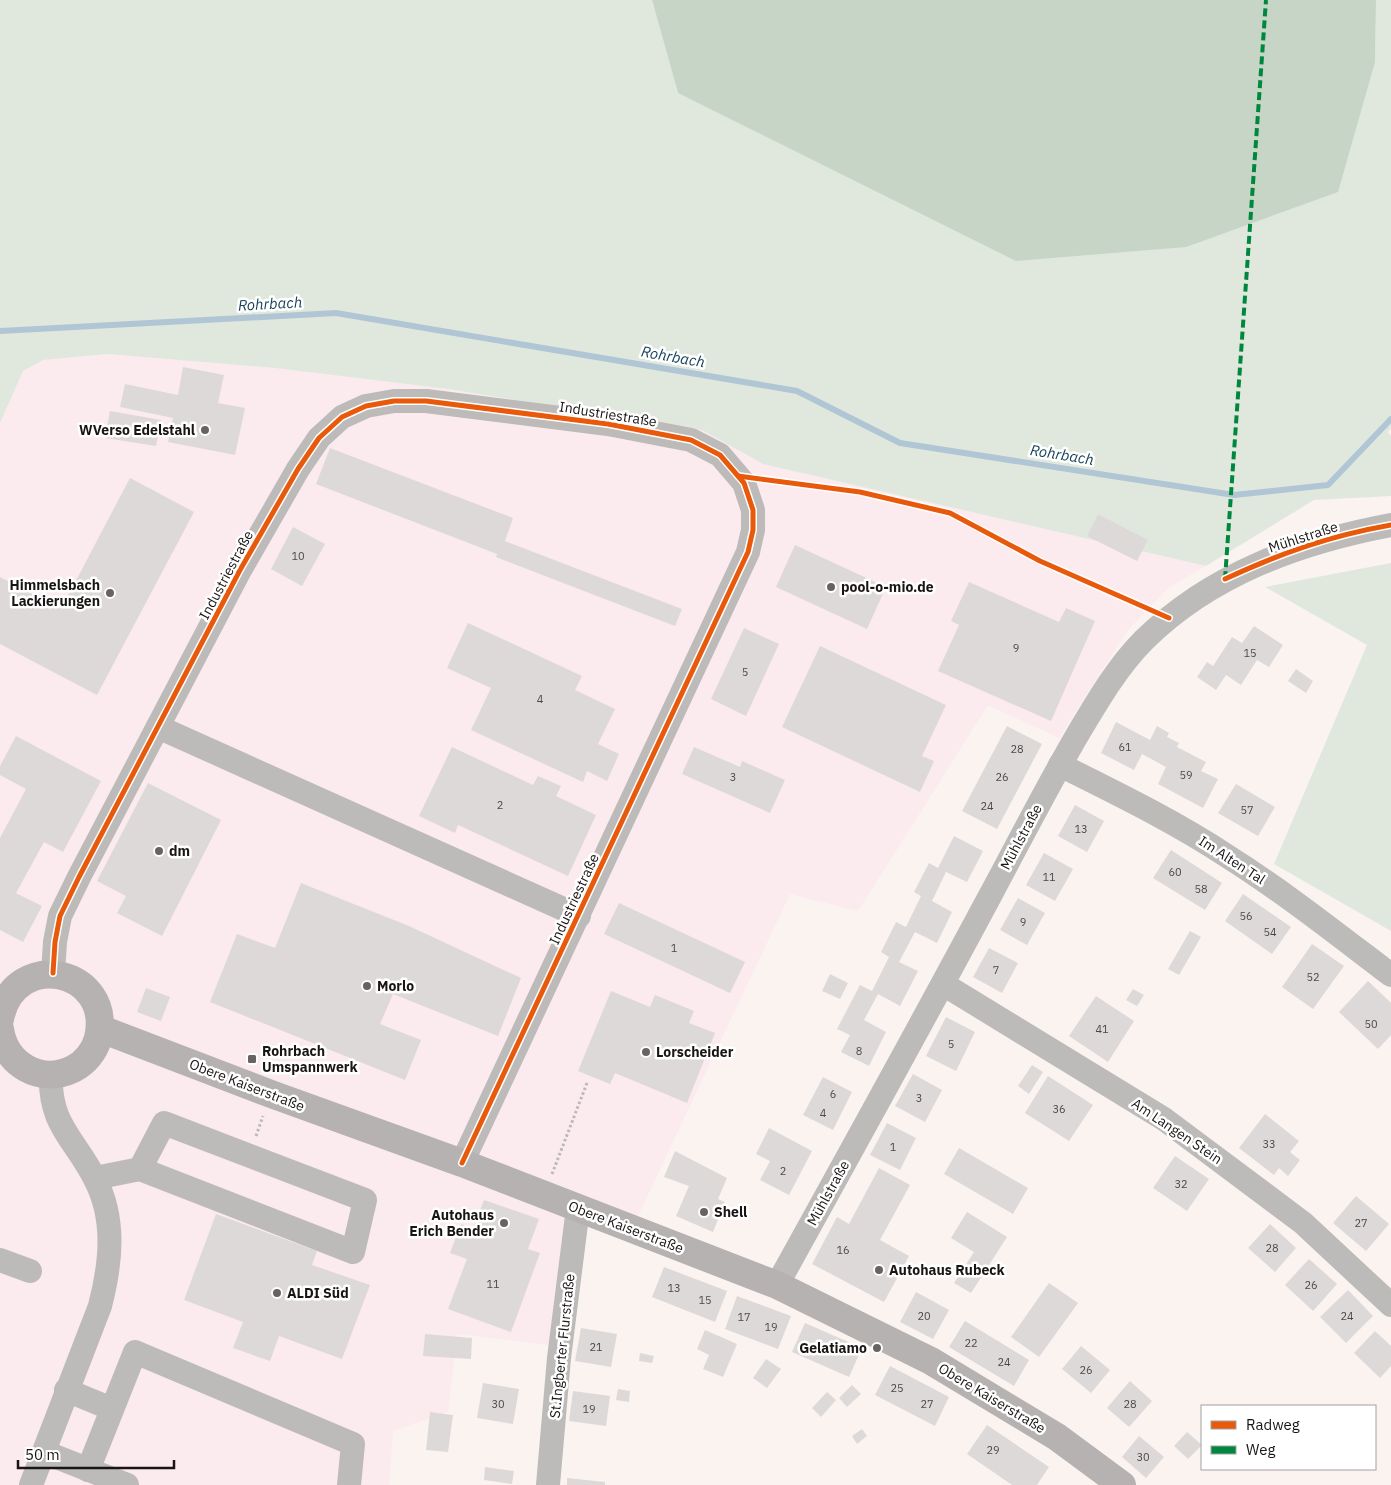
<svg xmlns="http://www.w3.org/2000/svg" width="1391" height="1485" font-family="'IBM Plex Sans',sans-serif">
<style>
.commercial{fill:#fbeaee}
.green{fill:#e0e8de}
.forest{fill:#c6d5c6}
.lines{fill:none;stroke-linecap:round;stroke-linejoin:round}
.stream{stroke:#b0c6d5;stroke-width:6}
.building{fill:#ded9d9}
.path{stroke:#bbb8b8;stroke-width:3;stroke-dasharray:2.5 2.5;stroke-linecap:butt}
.minor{stroke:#bdbbba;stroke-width:24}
.major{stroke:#b6b2b2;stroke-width:28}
.quiet{stroke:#00873e;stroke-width:4;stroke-dasharray:8 4;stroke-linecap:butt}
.cycleway-casing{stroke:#fff;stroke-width:8}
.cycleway{stroke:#e8590c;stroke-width:5}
.poi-dot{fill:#686361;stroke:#fff;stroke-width:2}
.labels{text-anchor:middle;stroke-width:5;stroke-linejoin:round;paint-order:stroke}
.number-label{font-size:11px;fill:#4c4847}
.street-label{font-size:14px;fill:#191514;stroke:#fff}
.poi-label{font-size:14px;font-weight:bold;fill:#191514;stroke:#fff;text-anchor:start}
.water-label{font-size:15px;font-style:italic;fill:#123e57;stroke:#fff}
</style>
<rect width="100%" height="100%" fill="#faf3f0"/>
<polygon class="commercial" points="108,354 275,368 448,389 702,430 763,464 1206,566 1169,587 1127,631 1059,738 988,705 858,911 790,894 626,1241 569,1220 549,1345 457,1334 448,1412 393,1431 389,1485 0,1485 0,423 23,371 43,360"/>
<g class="green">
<polygon points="0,0 652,0 678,93 802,153 1375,62 1376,0 1391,0 1391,428 1388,432 1391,436 1391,496 1314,500 1206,566 763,464 702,430 448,389 275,368 108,354 43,360 23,371 0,423"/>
<polygon points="1391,563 1391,931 1274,864 1367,645 1265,587"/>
</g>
<polygon class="forest" points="652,0 1376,0 1375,62 1338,192 1186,247 1016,261 678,93"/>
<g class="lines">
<polyline class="stream" points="0,331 336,313 797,391 900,443 1234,495 1328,485 1391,419"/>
</g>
<g class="building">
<polygon points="183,367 224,375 218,403 245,408 235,455 168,442 173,418 120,407 125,384 178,395"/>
<polygon points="110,411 161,420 156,446 105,438"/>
<polygon points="330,448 513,518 505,541 682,609 675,626 496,557 497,554 316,484"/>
<polygon points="130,478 194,512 97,695 0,644 0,577 61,609"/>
<polygon points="1098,514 1148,540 1137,561 1087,536"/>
<polygon points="293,527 325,544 302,586 271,569"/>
<polygon points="795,545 886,587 867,629 776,587"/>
<polygon points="969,582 1059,622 1066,608 1095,621 1051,721 938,671 959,625 951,621"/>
<polygon points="468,623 582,676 575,690 615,709 598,744 619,754 607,781 587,771 583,782 471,730 491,688 447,668"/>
<polygon points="1254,626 1283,645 1269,667 1257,660 1241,685 1226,675 1216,690 1197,677 1207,662 1213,666 1232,637 1242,643"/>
<polygon points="744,628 779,644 746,716 711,699"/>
<polygon points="820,646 946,705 922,756 934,761 920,792 782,727"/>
<polygon points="1296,669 1313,681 1306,693 1288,681"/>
<polygon points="1116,722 1150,740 1157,726 1169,733 1167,737 1179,743 1177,747 1206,762 1201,771 1218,779 1203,808 1158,784 1166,767 1142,754 1134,770 1101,753"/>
<polygon points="1007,726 1042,744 997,829 962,811"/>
<polygon points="16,736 101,781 63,852 44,842 16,893 42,906 23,942 0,930 0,838 26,789 0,775 0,766"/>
<polygon points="452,747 533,785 538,776 561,786 556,796 596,815 568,876 458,825 455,833 419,816"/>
<polygon points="694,747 740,767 742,761 785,780 770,813 682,774"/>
<polygon points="148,783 221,820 162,936 117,913 126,896 97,881"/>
<polygon points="1236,784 1275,807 1258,836 1218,813"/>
<polygon points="1075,805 1104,821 1087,852 1058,836"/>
<polygon points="954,836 983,851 967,882 946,872 932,901 952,912 937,943 915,932 899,962 918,971 900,1006 878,994 864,1020 886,1032 869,1066 841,1052 850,1035 837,1029 860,985 872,991 889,957 881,952 896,922 906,927 921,896 914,892 929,863 938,868"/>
<polygon points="1171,850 1222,883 1205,910 1153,878"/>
<polygon points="1044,853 1073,869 1055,901 1026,885"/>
<polygon points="301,883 409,926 521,978 498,1036 393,994 380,1024 421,1040 405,1080 210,1002 237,934 275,948"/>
<polygon points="1243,894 1291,927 1272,954 1225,921"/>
<polygon points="1018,898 1045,913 1027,945 1000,930"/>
<polygon points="619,903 745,962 730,993 604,934"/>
<polygon points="1190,931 1201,937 1179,975 1168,969"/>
<polygon points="1312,944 1344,966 1313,1009 1282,987"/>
<polygon points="989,948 1018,963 1002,993 973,977"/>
<polygon points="830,974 848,983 840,999 822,991"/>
<polygon points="1368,981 1391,1003 1391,1035 1378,1049 1339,1012"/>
<polygon points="146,988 170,997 161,1021 137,1012"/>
<polygon points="1133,989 1144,995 1137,1006 1126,1000"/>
<polygon points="611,991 650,1007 655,995 694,1011 689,1023 715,1033 687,1103 615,1073 610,1084 578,1071"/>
<polygon points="1096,996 1134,1021 1108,1062 1069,1036"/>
<polygon points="946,1017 975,1032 956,1071 926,1056"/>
<polygon points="1032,1065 1043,1072 1029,1094 1018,1086"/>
<polygon points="913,1074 942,1090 925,1122 895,1106"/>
<polygon points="1048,1076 1093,1105 1069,1141 1025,1113"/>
<polygon points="823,1077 852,1092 833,1130 803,1115"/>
<polygon points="1265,1114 1299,1141 1290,1152 1300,1160 1288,1176 1279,1168 1274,1175 1239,1148"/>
<polygon points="887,1123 916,1138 900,1170 870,1155"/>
<polygon points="769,1128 812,1151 789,1195 760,1180 770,1161 756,1154"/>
<polygon points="959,1148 1028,1188 1013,1214 944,1174"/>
<polygon points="675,1151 727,1178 718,1199 725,1202 713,1232 676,1216 689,1186 664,1177"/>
<polygon points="1175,1156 1209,1179 1187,1211 1153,1188"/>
<polygon points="879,1168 910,1185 880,1240 909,1256 884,1302 812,1264 837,1217 849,1224"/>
<polygon points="1356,1196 1389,1224 1366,1251 1333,1223"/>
<polygon points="484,1200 539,1219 528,1249 540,1253 511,1332 448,1309 467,1259 450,1253 461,1224 473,1229"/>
<polygon points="967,1212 1007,1237 971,1293 954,1283 974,1252 951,1238"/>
<polygon points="216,1214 317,1251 312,1265 370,1285 342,1359 279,1336 270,1361 233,1348 243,1322 184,1300"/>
<polygon points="1270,1224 1296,1248 1275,1272 1248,1248"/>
<polygon points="1309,1259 1337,1284 1313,1311 1285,1285"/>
<polygon points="664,1267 727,1291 715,1322 652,1297"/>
<polygon points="1049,1283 1078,1303 1039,1357 1011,1337"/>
<polygon points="1348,1290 1373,1316 1346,1343 1320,1317"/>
<polygon points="916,1292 949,1310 933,1339 900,1322"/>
<polygon points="737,1296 791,1316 778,1349 725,1329"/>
<polygon points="965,1321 1029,1360 1014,1386 949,1347"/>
<polygon points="805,1323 862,1348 849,1377 792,1352"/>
<polygon points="581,1328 617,1334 611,1367 575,1361"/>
<polygon points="705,1330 737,1344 723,1377 703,1369 709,1355 697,1349"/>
<polygon points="1375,1331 1391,1346 1391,1366 1380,1378 1354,1353"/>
<polygon points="425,1334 472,1338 471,1359 423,1356"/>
<polygon points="1081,1346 1110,1370 1091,1393 1062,1369"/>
<polygon points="640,1353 654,1356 652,1363 639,1361"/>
<polygon points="766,1359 781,1369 767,1388 753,1378"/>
<polygon points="890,1366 949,1397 935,1426 875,1395"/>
<polygon points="1130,1381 1152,1401 1129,1427 1107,1408"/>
<polygon points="483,1383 519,1389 513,1424 477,1418"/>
<polygon points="852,1385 861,1394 847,1407 839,1398"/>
<polygon points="618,1389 630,1391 629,1402 616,1400"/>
<polygon points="573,1391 610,1396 606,1426 569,1421"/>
<polygon points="827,1392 836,1400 821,1417 812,1408"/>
<polygon points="430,1412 453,1415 448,1452 426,1450"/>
<polygon points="987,1425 1049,1467 1037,1485 1012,1485 967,1454"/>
<polygon points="862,1429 867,1436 857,1444 852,1436"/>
<polygon points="1187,1432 1202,1445 1188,1459 1174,1446"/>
<polygon points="1139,1436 1164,1457 1146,1478 1122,1457"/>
<polygon points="485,1467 514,1471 512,1484 484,1480"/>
<polygon points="567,1478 605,1482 605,1485 567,1485"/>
</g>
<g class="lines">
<g class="path">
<polyline points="256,1136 263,1116"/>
<polyline points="552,1174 587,1083"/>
</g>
<g class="minor">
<polyline points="158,727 579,916"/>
<path d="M1060,765C1116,793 1174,821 1227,856C1284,892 1337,934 1391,975"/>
<polyline points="53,973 55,942 60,916 79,877 240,570 298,469 319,438 342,417 366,406 394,401 426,401 608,424 691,440 720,455 744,483 753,510 753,530 748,552 462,1163"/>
<polyline points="943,984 1164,1119 1303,1223 1391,1305"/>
<polyline points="95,1178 140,1169 353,1252 365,1200 164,1123 140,1169"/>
<polyline points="0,1260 30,1271"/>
<path d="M777,1285C849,1155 921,1025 991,894C1020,840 1048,785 1079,732C1098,700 1118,666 1144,640C1211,574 1300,542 1391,525"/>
<polyline points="66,1390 112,1409"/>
<polyline points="44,1452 127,1485"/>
<polyline points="88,1470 135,1352 353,1444 349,1485"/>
<path d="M31,1485L100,1306C111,1263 116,1219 95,1179C75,1139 49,1125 51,1075"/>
<polyline points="548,1485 559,1358 578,1208"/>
</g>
<g class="major">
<path d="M0,1019C14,947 114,969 98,1038C95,1051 85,1063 73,1069C40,1085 5,1064 0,1029"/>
<polyline points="101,1029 271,1094 462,1163 777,1285 931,1361 1057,1437 1122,1485"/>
</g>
<polyline class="quiet" points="1225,579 1266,0"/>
<g class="cycleway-casing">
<g id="cycleway">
<polyline points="738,476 860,492 950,513 1040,561 1169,618"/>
<path d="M1225,579C1281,553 1329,536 1391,525"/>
<polyline points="53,973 55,942 60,916 79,877 240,570 298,469 319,438 342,417 366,406 394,401 426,401 608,424 691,440 720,455 744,483 753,510 753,530 748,552 462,1163"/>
</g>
</g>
<use href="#cycleway" class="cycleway"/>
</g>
<g class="poi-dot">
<circle cx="205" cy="430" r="5"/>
<circle cx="831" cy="587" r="5"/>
<circle cx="110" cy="593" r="5"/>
<circle cx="159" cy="851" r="5"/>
<circle cx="367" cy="986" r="5"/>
<circle cx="646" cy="1052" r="5"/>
<rect x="247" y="1054" width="10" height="10" rx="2.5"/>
<circle cx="704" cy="1212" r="5"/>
<circle cx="504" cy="1223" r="5"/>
<circle cx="879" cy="1270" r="5"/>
<circle cx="277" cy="1293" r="5"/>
<circle cx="877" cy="1348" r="5"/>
</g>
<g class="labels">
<g class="number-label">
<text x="298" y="560">10</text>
<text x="1016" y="652">9</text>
<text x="1250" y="657">15</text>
<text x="745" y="676">5</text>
<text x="540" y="703">4</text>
<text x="1125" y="751">61</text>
<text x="1017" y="753">28</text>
<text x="1186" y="779">59</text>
<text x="733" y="781">3</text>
<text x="1002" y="781">26</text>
<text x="500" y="809">2</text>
<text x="987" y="810">24</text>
<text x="1247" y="814">57</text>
<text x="1081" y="833">13</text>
<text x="1175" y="876">60</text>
<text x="1049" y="881">11</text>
<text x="1201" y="893">58</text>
<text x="1246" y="920">56</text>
<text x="1023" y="926">9</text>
<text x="1270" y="936">54</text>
<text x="674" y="952">1</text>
<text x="996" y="974">7</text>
<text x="1313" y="981">52</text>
<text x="1371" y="1028">50</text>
<text x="1102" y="1033">41</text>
<text x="951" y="1048">5</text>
<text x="859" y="1055">8</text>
<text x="833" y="1098">6</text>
<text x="919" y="1102">3</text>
<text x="1059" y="1113">36</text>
<text x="823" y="1117">4</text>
<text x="1269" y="1148">33</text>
<text x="893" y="1151">1</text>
<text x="783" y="1175">2</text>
<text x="1181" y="1188">32</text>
<text x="1361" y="1227">27</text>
<text x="1272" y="1252">28</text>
<text x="843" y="1254">16</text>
<text x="493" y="1288">11</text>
<text x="1311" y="1289">26</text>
<text x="674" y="1292">13</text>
<text x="705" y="1304">15</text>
<text x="924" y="1320">20</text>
<text x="1347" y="1320">24</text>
<text x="744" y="1321">17</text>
<text x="771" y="1331">19</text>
<text x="971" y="1347">22</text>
<text x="596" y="1351">21</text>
<text x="1004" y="1366">24</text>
<text x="1086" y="1374">26</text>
<text x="897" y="1392">25</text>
<text x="498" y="1408">30</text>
<text x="927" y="1408">27</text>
<text x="1130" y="1408">28</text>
<text x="589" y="1413">19</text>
<text x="993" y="1454">29</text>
<text x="1143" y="1461">30</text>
</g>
<g class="street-label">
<text transform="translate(608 414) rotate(9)" y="5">Industriestraße</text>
<text transform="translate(1303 537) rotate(-18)" y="5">Mühlstraße</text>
<text transform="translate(226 575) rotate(-62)" y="5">Industriestraße</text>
<text transform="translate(1021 837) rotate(-62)" y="5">Mühlstraße</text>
<text transform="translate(1232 860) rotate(33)" y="5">Im Alten Tal</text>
<text transform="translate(574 899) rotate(-65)" y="5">Industriestraße</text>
<text transform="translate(247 1085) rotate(21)" y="5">Obere Kaiserstraße</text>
<text transform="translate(1177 1131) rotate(34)" y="5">Am Langen Stein</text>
<text transform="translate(828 1193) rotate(-61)" y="5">Mühlstraße</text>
<text transform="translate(626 1227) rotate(21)" y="5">Obere Kaiserstraße</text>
<text transform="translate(562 1346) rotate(-84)" y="5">St.Ingberter Flurstraße</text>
<text transform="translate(992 1398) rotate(31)" y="5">Obere Kaiserstraße</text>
</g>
<g class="poi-label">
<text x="195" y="435" text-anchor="end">WVerso Edelstahl</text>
<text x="100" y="590" text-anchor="end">Himmelsbach<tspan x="100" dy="16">Lackierungen</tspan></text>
<text x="841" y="592">pool-o-mio.de</text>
<text x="169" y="856">dm</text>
<text x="377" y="991">Morlo</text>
<text x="262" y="1056">Rohrbach<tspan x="262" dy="16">Umspannwerk</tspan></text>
<text x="656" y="1057">Lorscheider</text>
<text x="714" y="1217">Shell</text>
<text x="494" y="1220" text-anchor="end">Autohaus<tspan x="494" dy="16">Erich Bender</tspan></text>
<text x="889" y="1275">Autohaus Rubeck</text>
<text x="287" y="1298">ALDI Süd</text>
<text x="867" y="1353" text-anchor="end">Gelatiamo</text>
</g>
<g class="water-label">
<text transform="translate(270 304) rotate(-3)" y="5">Rohrbach</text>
<text transform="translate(673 357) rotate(10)" y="5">Rohrbach</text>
<text transform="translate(1062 455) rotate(9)" y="5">Rohrbach</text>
</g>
</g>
<rect x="1201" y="1405" width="175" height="65" fill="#ffffff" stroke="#a3a1a1"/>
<rect x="1211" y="1421" width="25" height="8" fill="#e8590c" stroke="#a3a1a1"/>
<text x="1246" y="1430" font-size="15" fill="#191514">Radweg</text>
<rect x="1211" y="1446" width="25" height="8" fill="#00873e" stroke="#a3a1a1"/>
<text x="1246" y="1455" font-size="15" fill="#191514">Weg</text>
<path d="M18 1460v8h156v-8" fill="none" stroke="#191514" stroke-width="2.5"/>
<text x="25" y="1460" font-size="15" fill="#191514" stroke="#ffffff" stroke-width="4" paint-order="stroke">50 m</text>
</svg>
